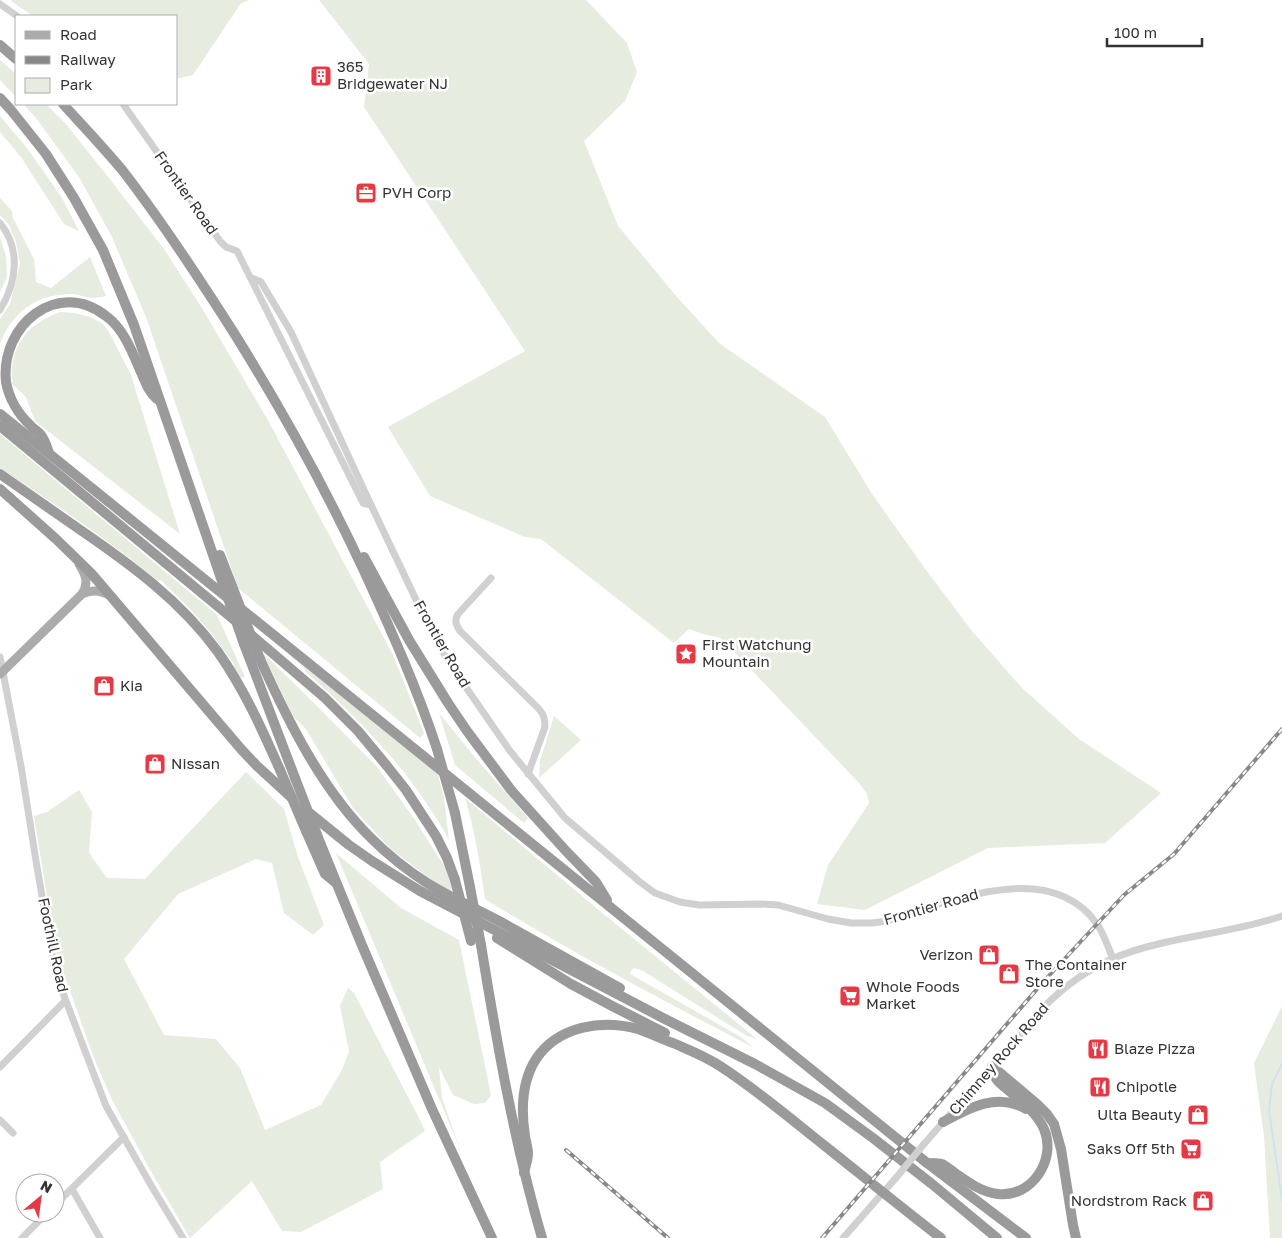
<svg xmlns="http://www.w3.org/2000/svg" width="1282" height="1238" font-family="'Golos Text',sans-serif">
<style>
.green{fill:#e6ecdf}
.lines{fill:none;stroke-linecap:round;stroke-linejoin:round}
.stream{stroke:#cfe2ee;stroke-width:2}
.minor{stroke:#d0d0d0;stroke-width:7}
.major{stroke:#ababab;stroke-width:9}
.highway{stroke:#9a9a9a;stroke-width:10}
.rail-casing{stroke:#888;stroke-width:4}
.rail{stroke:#fff;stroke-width:2;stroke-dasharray:5.5;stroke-linecap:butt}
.minor-bridge{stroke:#d0d0d0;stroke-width:7}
.highway-bridge{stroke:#9a9a9a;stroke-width:10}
.labels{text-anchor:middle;stroke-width:5;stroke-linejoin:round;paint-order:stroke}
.poi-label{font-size:15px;fill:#333;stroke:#fff;text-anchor:start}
.street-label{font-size:15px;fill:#333;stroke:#fff}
</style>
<rect width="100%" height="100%" fill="#fff"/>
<g class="green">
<polygon points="12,0 250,0 241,3 193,75 176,79 176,16 33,16 11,1"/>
<polygon points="319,0 586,0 627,43 637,72 625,101 584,141 618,226 677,297 719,343 825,417 872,494 926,570 972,631 1022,688 1079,739 1161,793 1105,843 988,848 865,910 817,904 828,865 869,803 867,794 860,784 721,638 703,634 689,629 674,643 541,539 525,537 430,496 388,427 525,351 364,107 369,64"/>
<polygon points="0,60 16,74 16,97 0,80"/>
<polygon points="23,104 46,104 65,123 109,178 164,249 203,310 269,422 393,655 424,733 420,738 238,588 146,317 112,237 79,177 36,118"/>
<polygon points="0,116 27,148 62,198 79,231 64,224 21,157 0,132"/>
<path d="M0,198L12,211L13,218L34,259L36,282L51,288L90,257L106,296C101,297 96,298 91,298C83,297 75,293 68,294C35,295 11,314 0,344V319L10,304L20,264L16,242L9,225L0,215Z"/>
<polygon points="0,237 6,257 7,277 0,292"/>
<path d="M61,312L75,313L90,317L103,324L109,332L131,375L180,534L35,421L26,397L12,384C13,379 11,373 12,368C15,338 34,321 61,312Z"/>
<path d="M0,434L217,615L245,677L241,678L233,667L234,664L211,633L192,611L161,580L158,581C108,539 54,504 0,468Z"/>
<path d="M270,637L437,771L444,798L449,840C412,772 362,722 305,671V669Z"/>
<polygon points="263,653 321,710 377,767 415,820 446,869 452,887 450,891 434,882 390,848 353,808 306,729 293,716"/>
<polygon points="439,713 473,755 528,818 524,823 455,765"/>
<polygon points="554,716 581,740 539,778 540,761"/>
<polygon points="246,772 284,809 298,857 324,925 313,935 284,913 272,863 256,859 178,894 124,959 164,1035 216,1039 240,1068 265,1130 321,1105 342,1070 349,1051 340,1006 348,988 354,993 420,1120 425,1131 380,1162 383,1189 301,1232 282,1231 252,1181 190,1238 153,1175 112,1100 94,1058 56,952 34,816 47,812 79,790 92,812 89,853 107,878 145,879"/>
<path d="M465,798L606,916L757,1039L747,1036L643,971L635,968L631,970L630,974L741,1037L754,1048C663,1000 572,953 485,899C480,865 475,831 465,798Z"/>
<polygon points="336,853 401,908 459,940 491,1095 485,1103 474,1104 453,1095 439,1067 442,1098 460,1149"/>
<polygon points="1282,1006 1282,1238 1270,1238 1264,1136 1254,1063"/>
</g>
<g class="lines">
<polyline class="stream" points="1282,1064 1272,1084 1269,1110 1282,1200"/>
<g class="minor">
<polyline points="0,4 17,16"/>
<polyline points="123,104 220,241 226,247 237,251 363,503 371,505"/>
<path d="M0,223C21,249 17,282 0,310"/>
<path d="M250,277L261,282L291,332L371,505L429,627L443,652L463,683L510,751L565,818L612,858L640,882L655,893L680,902L699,905L762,904L778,905L828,919L851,923H872L887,921C948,902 1050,857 1097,924C1104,934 1108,947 1113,959"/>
<path d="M491,578L458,614C454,620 456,625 460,631L539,709C544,715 545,719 545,727L528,774"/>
<polyline points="0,657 21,766 36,861 53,960 61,988 106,1106 152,1187 183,1238"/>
<polyline points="0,1067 65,1001"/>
<polyline points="0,1120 13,1133"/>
<path d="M924,1144L1042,1009C1062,988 1087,970 1114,958C1167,936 1227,935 1282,916"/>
<polyline points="72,1189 100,1238"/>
<polyline points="55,1205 124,1137"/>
<polyline points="22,1238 47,1213"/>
<polyline points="843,1238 895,1179"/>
</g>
<g class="major">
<path d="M82,594C93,589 99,591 110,595"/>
<path d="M0,674L82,594C89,583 86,575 79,564"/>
</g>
<g class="highway">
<polyline points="0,45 16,59"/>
<polyline points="0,98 11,110 46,154 74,198 103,250 134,325 222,581"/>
<path d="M63,104C83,126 104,148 123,171C163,223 199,278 234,333C282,410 326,489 364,571C391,630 417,688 437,749"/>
<polyline points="0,414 927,1163 1026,1238"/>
<polyline points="0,426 238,623"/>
<path d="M49,453C47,447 45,440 41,435C38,431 33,429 30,425C18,414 9,398 6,382C0,325 58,278 106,316C123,328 132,351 140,370C146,382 147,390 157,399"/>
<path d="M0,474C26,492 52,510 79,529C130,564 181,601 218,652C244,689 262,729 280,770"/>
<polyline points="0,489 56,539 91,573 241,749 257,766 292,798"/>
<polyline points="220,555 232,586"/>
<polyline points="364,557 409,640 448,703 467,731 511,790 566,851 596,882 607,900"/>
<polyline points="249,633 325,698 358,731 387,766 406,790 436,836 447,858 455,880"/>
<polyline points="244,644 295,778"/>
<path d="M260,659C288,721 322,790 371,838C388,855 407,870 427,883C451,898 477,909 501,922C541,944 580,966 620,988"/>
<polyline points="307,811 349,845 372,861 420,891 663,1018 755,1064 825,1103 873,1138 932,1184 997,1238"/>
<polyline points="455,813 470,887"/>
<polyline points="306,831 325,874 336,883"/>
<polyline points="321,845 361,943 432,1109 492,1238"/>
<polyline points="497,938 571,984 614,1007 665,1033"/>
<path d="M481,945C497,1043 514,1142 542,1238"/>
<polyline points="992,1066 1037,1104 1047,1114 1054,1124 1061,1149 1073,1225 1076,1238"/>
<path d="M943,1122C969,1108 997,1092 1026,1109"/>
<path d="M927,1163C931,1163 938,1163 942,1164C946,1166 951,1170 955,1173C968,1182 981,1192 998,1194C1032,1198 1057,1159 1044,1129C1037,1113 1021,1101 1008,1090C1005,1087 1000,1084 997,1080C994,1076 993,1070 992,1066"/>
<path d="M524,1173C525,1167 528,1160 528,1154C528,1148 526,1142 525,1136C521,1110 522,1081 536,1059C558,1026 602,1019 638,1029C650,1033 661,1039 673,1043C689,1050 705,1056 720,1066C757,1090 791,1119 825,1146C864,1177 902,1208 941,1238"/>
</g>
<g class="rail-casing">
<g id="rail">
<polyline points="566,1150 668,1238"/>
<polyline points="822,1238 1044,981 1124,895 1174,854 1282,729"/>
</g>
</g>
<use href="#rail" class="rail"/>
<polyline class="minor-bridge" points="895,1179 924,1144"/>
<g class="highway-bridge">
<polyline points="222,581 244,644"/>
<polyline points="232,586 260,659"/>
<polyline points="437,749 455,813"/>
<polyline points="280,770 306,831"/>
<polyline points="295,778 321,845"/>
<polyline points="455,880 471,941"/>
<polyline points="470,887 481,945"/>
</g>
</g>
<defs>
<g id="building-square" transform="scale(1.125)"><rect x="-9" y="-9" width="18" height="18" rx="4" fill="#e63946" stroke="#fff"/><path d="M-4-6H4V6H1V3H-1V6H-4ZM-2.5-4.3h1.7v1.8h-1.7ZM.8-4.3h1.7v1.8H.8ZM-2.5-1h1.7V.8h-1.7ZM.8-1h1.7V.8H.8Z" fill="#fff"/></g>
<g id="office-square" transform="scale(1.125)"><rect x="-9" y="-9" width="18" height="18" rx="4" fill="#e63946" stroke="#fff"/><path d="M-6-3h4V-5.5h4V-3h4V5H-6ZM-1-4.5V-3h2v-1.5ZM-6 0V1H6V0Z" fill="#fff"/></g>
<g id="sight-square" transform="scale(1.125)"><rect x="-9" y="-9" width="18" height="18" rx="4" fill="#e63946" stroke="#fff"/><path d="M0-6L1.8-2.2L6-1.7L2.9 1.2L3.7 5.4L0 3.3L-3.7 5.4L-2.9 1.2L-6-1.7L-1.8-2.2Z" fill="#fff"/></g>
<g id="shop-square" transform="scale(1.125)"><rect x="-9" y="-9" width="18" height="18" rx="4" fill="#e63946" stroke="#fff"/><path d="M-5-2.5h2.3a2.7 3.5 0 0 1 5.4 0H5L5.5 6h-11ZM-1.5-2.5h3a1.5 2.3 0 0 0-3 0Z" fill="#fff"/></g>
<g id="supermarket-square" transform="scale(1.125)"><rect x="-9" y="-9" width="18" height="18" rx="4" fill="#e63946" stroke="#fff"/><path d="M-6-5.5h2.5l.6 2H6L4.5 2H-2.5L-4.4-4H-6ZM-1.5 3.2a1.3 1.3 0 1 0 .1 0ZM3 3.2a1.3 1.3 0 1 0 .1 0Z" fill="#fff"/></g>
<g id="restaurant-square" transform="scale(1.125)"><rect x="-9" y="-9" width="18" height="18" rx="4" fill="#e63946" stroke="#fff"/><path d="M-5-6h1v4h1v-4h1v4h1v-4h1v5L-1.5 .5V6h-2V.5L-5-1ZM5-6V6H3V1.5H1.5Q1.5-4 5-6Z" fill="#fff"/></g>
</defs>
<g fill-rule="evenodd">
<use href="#building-square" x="321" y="76"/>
<use href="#office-square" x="366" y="193"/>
<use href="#sight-square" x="686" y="654"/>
<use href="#shop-square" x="104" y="686"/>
<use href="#shop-square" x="155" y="764"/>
<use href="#shop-square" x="989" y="955"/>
<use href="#shop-square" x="1009" y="974"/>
<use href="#supermarket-square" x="850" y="996"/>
<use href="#restaurant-square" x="1098" y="1049"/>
<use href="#restaurant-square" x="1100" y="1087"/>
<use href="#shop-square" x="1198" y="1115"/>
<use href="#supermarket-square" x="1191" y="1149"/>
<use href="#shop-square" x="1203" y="1201"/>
</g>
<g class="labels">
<g class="poi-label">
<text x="337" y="72">365<tspan x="337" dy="17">Bridgewater NJ</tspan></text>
<text x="382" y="198">PVH Corp</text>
<text x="702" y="650">First Watchung<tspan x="702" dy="17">Mountain</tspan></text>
<text x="120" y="691">Kia</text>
<text x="171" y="769">Nissan</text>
<text x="973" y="960" text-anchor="end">Verizon</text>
<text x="1025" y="970">The Container<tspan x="1025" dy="17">Store</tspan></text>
<text x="866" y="992">Whole Foods<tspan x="866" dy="17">Market</tspan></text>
<text x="1114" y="1054">Blaze Pizza</text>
<text x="1116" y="1092">Chipotle</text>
<text x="1182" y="1120" text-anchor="end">Ulta Beauty</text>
<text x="1175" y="1154" text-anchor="end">Saks Off 5th</text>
<text x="1187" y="1206" text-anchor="end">Nordstrom Rack</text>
</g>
<g class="street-label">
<text transform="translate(186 193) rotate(55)" y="5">Frontier Road</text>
<text transform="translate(442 644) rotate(60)" y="5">Frontier Road</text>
<text transform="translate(931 907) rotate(-16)" y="5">Frontier Road</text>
<text transform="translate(53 945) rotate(78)" y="5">Foothill Road</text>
<text transform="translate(999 1059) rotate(-49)" y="5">Chimney Rock Road</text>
</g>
</g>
<rect x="15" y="15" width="162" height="90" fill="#ffffff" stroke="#adadad"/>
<rect x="25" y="31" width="25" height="8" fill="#ababab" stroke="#adadad"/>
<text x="60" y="40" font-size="15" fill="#333333">Road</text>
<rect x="25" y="56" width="25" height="8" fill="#888888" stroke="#adadad"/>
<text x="60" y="65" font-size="15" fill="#333333">Railway</text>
<rect x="25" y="78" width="25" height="15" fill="#e6ecdf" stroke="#adadad"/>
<text x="60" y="90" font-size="15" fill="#333333">Park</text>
<g transform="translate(40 1198) rotate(29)"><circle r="24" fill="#ffffff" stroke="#adadad"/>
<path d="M0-4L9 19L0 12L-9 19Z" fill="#e63946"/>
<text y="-8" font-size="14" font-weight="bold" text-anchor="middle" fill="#333333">N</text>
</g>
<path d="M1107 38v8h95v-8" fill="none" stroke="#333333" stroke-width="2.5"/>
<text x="1114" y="38" font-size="15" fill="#333333" stroke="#ffffff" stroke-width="4" paint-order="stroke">100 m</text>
</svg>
